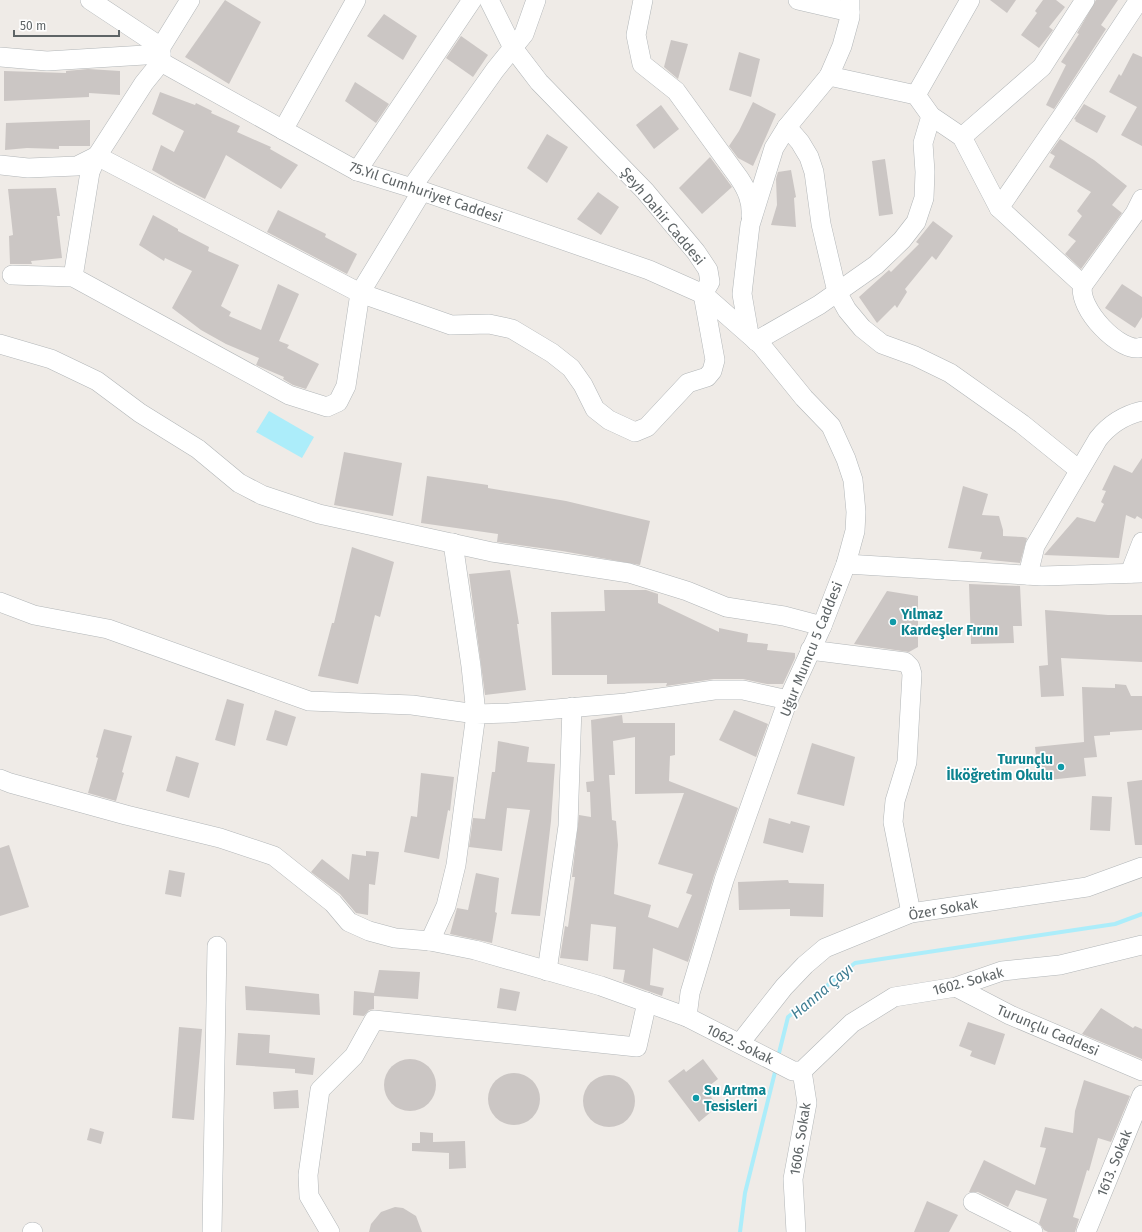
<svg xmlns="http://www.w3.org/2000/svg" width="1142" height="1232" font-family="'Fira Sans',sans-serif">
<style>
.water{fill:#acedfa}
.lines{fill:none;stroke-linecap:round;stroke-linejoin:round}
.stream{stroke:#acedfa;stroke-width:4}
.building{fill:#cbc6c4;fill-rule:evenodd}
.minor-casing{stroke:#b2b6b8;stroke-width:20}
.minor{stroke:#fff;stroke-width:19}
.culture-dot{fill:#0f9aa8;stroke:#fff;stroke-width:1.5}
.labels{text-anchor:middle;stroke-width:3.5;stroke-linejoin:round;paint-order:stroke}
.street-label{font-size:14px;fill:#5e6466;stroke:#fff}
.culture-label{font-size:14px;font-weight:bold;fill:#0d838f;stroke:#fff;text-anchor:start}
.water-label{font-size:15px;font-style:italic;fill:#3f7e93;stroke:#fff}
</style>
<rect width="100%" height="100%" fill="#efebe7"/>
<polygon class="water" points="269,411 314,437 302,458 256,432"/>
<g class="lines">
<g class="stream">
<polyline points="778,1057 788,1017 855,963 1115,924 1142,914"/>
<polyline points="740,1232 745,1193 776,1068"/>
</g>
</g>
<g class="building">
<polygon points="225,0 261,22 229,84 185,57"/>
<polygon points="990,0 1016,0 1007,13"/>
<polygon points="1043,0 1056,0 1065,7 1049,27 1053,30 1039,48 1021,35 1037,13 1035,11"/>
<polygon points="1096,0 1118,0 1101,25 1106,29 1054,109 1046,105 1066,65 1061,62 1079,34 1077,33"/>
<polygon points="384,14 417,36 403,60 367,36"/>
<polygon points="461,36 488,55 473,77 446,58"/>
<polygon points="671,40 688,44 678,79 664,67"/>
<polygon points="739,52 760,59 751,97 729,90"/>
<polygon points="1133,53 1142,57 1142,146 1121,135 1137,107 1109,92 1119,74 1121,76"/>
<polygon points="88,69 120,71 120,95 89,93 89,97 4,101 4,71 66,73 66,71"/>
<polygon points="355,82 389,104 376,123 345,101"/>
<polygon points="160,92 195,105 196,103 212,111 211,113 240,126 237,132 271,147 270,149 298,165 281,189 226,155 205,199 176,184 152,170 161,145 174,152 184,131 152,114"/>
<polygon points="753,102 776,114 753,166 738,158 729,146 739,131"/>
<polygon points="1084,104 1106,116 1097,133 1075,121 1076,120 1074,119"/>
<polygon points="661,105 679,129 654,149 636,125"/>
<polygon points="90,120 90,146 59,146 59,149 27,148 5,150 6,123"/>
<polygon points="547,134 568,147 547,183 527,168"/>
<polygon points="1060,139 1094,160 1127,186 1112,205 1122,213 1081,269 1065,254 1076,241 1068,235 1082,216 1077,211 1091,192 1049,167 1055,156 1050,153"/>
<polygon points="710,157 732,187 702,214 679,188"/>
<polygon points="885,159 893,214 879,216 872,161"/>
<polygon points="791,170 796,197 794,198 796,227 771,225 777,205 776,179 778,172"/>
<polygon points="56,188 60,216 57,216 62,258 31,261 32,264 10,264 9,236 13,235 8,189"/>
<polygon points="598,192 619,207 601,235 577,219"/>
<polygon points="278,210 326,234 325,237 357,254 347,274 267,232"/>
<polygon points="153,215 178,229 178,231 209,247 208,251 239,265 221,306 231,312 229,316 261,330 278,284 299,294 279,341 289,345 287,348 319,364 306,389 293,385 283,379 284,377 256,365 259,358 226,344 201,330 172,308 192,271 165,258 164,261 139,245"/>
<polygon points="933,221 953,236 936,260 932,256 905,289 907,292 897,308 895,305 877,323 859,297 889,270 891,272 919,244 916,242"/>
<polygon points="1122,284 1142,297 1142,317 1135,328 1105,308"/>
<polygon points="344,452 402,463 393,516 334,505"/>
<polygon points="1142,458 1142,519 1137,516 1135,519 1126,515 1119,558 1044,555 1077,517 1095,522 1104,504 1101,502 1106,491 1102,490 1114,465 1132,473"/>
<polygon points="427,476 488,485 488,488 566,501 650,521 640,565 562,551 497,542 498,534 421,523"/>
<polygon points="963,486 988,494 982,515 999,516 1003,530 1003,536 1023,537 1027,538 1020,563 980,559 982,552 948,548"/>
<polygon points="352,547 394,562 380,617 375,615 358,684 318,676 332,623 334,623"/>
<polygon points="510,570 519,624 517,624 526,690 485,695 469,574"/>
<polygon points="969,584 1020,586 1022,626 1013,626 1014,643 971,644"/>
<polygon points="604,590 646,590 658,594 658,603 719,632 719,628 748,634 747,642 768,644 767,650 795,653 795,658 783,684 767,684 743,679 714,679 666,686 667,683 607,684 607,675 552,675 551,612 605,611"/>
<polygon points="887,591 918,596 918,647 909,652 854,644"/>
<polygon points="1045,610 1108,615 1142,615 1142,662 1061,658 1064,696 1041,697 1039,666 1048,665"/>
<polygon points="1115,684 1126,685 1131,696 1142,696 1142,730 1110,732 1110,735 1094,736 1097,757 1084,758 1086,776 1039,781 1035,747 1084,742 1082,687 1115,688"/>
<polygon points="227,699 244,704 235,746 215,740"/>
<polygon points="275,710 296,717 287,746 266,740"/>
<polygon points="734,710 768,724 756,757 719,740"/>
<path d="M622,715L623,723H675V755L670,756L669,781L738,808L714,876L688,962L653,948L650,985L664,988L662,996L623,982L625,970L613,969L616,927L591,924L588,961L560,958L565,926L568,927L575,877H572L579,815L591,817L590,792H587L586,782L594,781L591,720ZM635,737V794L684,793L658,864L693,874L686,893L692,895L678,928L648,917L651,905L614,894L618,845L616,821L612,820L609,775H615L613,741Z"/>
<polygon points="104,729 132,736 122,772 124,773 116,801 88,793 98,758 96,757"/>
<polygon points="498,741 529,747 527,762 555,764 551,821 540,916 511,914 530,810 507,808 502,851 469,847 473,818 485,819 492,772 495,772"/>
<polygon points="812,743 855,757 844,806 797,794"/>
<polygon points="176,756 199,763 189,798 166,791"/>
<polygon points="421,773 454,777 450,811 448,810 439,859 404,852 411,816 417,817"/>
<polygon points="1142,780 1142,845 1135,845 1127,782"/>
<polygon points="1092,796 1112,797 1110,831 1090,830"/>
<polygon points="769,818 790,824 791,821 810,826 803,853 763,843"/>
<polygon points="9,845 29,907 0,916 0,848"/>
<polygon points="366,851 379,852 375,885 369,884 368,915 356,913 340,894 311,872 322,859 349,880 352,854 366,856"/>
<polygon points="169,870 185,873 181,897 165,894"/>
<polygon points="476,873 499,878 495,912 497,913 492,943 450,934 457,908 468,910"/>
<polygon points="788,880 789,883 824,884 823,917 790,916 790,909 739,910 738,882"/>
<polygon points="379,970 420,972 418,999 374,996 374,1009 369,1010 364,1016 353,1015 354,991 374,993"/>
<polygon points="245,986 319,994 320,1015 246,1010"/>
<polygon points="500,988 520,992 516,1011 497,1008"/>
<polygon points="1101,1008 1133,1028 1135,1026 1142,1029 1142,1059 1082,1034"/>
<polygon points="968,1022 1005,1034 995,1065 970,1056 972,1051 959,1046"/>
<polygon points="179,1027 202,1029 194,1120 172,1118"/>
<polygon points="238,1033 270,1035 269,1053 315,1058 313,1075 295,1073 295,1069 236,1065"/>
<circle cx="410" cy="1085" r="26"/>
<polygon points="703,1059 718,1079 705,1089 718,1106 699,1122 668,1081 684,1069 686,1072"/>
<circle cx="514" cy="1099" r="26"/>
<circle cx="609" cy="1101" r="26"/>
<polygon points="1084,1080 1130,1096 1111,1142 1098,1138 1089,1171 1087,1170 1073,1217 1079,1219 1075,1232 1048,1232 1044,1230 1039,1223 1047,1199 1016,1190 1008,1207 978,1192 969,1192 984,1160 1035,1185 1046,1148 1040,1147 1045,1127 1073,1133 1075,1111"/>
<polygon points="298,1090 299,1108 274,1109 273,1092"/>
<polygon points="90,1128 104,1132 101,1144 87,1140"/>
<polygon points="420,1132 433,1133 433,1142 465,1141 466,1168 449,1169 449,1153 412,1151 412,1143 420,1143"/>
<polygon points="927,1201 958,1215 949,1232 914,1232"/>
<polygon points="395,1207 403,1208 416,1216 422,1232 369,1232 371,1224 381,1212"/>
</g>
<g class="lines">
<g class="minor-casing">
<g id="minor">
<polyline points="90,0 161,47"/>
<polyline points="489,0 513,48 539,82 645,191 696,252 708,270 710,282 703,294"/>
<path d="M643,0L636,35L642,64L676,91L739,178C747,190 752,201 751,216"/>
<polyline points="798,0 850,12"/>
<polyline points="0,57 47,61 161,54"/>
<polyline points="161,62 357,171 422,191 649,270 703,294 761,345 804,398 831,426 846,459 853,480 856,512 855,531 846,564 822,626 788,700 724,880 690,993 687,1017"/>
<polyline points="829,76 916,95 931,116 962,137 999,208 1083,285"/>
<polyline points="916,95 970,0"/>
<polyline points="787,127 800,142 809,157 814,172 821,224 837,292 847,310 862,328 882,344 915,356 950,373 1022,424 1079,470"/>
<polyline points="283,130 356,0"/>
<polyline points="962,137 1042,67 1085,0"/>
<polyline points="0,165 28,168 77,166 97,156 360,293 451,325 489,324 512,329 552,353 571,368 583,385 595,409 609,420 635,432 647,427 688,383 707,377 712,371 715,360 703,294"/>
<polyline points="357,171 472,0"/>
<polyline points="412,187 495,70 524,34 536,0"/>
<path d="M1142,199L1135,213L1083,285C1076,307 1121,355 1142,347"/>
<polyline points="999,208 1063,115 1139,0"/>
<polyline points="12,275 73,277 289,395 327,407 338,402 346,386 360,293 422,191"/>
<polyline points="73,277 90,172 97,156 144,83 161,62 161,47 190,0"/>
<polyline points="749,334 742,294 750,225 774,148 787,127 829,76 842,46 850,17 850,0"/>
<polyline points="756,341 819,305 876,265 902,240 916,222 924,198 925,172 923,143 931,116"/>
<polyline points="0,344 51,359 97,381 140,413 198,449 239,483 262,495 319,514 492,552 629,573 687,591 726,607 784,616 822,626"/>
<polyline points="846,564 1042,576 1142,573"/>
<polyline points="1130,573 1142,542"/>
<path d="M1028,575L1035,546L1098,439C1109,425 1125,415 1142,411"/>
<polyline points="0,602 34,615 108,629 309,701 412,705 476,714 471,666 453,543"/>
<polyline points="810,650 905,662 910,667 912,674 907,762 895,801 893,822 911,913"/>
<polyline points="0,779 10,783 126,815 220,838 274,856 333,903 349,922 369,931 395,938 430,941 475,950 601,986 687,1017 793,1071 802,1071 852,1023 894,997 956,987 1002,971 1060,965 1142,945"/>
<polyline points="430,941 446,906 456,865 476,714 509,713 626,703 714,690 743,690 788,700"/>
<polyline points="547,971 568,826 572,707"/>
<polyline points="956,987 1010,1015 1142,1071"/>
<polyline points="740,1043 784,987 805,965 825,948 911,913 1087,887 1142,867"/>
<polyline points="973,1202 1033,1232"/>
<polyline points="32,1232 33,1232"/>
<polyline points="212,1232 217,946"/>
<polyline points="330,1232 309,1196 308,1175 320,1090 354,1056 374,1020 637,1047 647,1002"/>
<polyline points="796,1232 793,1179 807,1103 802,1071"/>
<polyline points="1086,1232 1142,1095"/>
</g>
</g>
<use href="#minor" class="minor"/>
</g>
<g class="culture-dot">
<circle cx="893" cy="622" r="4"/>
<circle cx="1061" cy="767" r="4"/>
<circle cx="696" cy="1098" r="4"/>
</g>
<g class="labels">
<g class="street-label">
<text transform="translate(426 192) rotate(19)" y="5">75.Yıl Cumhuriyet Caddesi</text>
<text transform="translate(663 216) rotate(50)" y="5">Şeyh Dahir Caddesi</text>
<text transform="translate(811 649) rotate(-68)" y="5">Uğur Mumcu 5 Caddesi</text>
<text transform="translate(943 909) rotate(-10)" y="5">Özer Sokak</text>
<text transform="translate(968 981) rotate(-15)" y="5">1602. Sokak</text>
<text transform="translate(1048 1030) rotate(23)" y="5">Turunçlu Caddesi</text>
<text transform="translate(740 1044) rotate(26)" y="5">1062. Sokak</text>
<text transform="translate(800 1139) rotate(-81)" y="5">1606. Sokak</text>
<text transform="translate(1114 1163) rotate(-68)" y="5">1613. Sokak</text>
</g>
<g class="culture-label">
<text x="901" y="619">Yılmaz<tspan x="901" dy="16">Kardeşler Fırını</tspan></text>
<text x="1053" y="764" text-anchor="end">Turunçlu<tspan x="1053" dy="16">İlköğretim Okulu</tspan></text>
<text x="704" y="1095">Su Arıtma<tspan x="704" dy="16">Tesisleri</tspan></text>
</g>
<g class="water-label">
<text transform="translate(822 991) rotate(-40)" y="5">Hanna Çayı</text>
</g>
</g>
<path d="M14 30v6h105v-6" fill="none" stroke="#5e6466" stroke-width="2"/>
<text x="20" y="30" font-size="12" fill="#5e6466" stroke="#ffffff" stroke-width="3" paint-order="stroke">50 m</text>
</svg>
